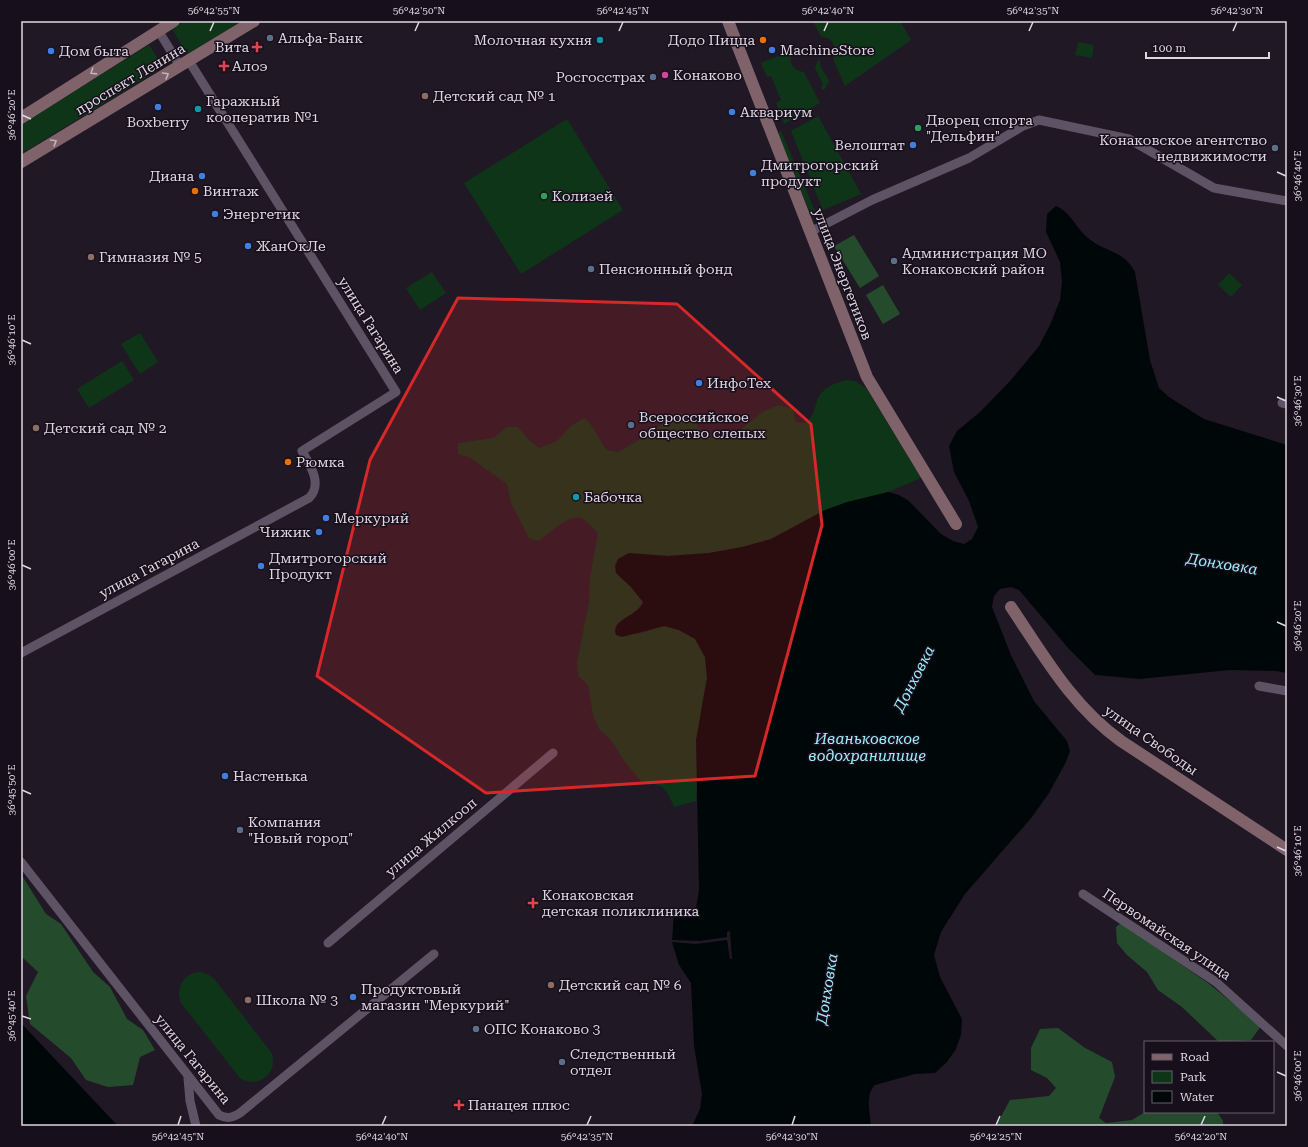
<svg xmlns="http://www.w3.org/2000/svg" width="1308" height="1147" font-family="'Roboto Serif',serif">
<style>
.green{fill:#0f3518}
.forest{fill:#244c2c}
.water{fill:#000709}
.pier{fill:#211826}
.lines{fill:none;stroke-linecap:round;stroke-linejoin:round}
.street{stroke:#5e5365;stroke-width:9}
.secondary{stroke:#7f626a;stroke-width:12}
.oneway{stroke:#c1b4bd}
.marked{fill:#d62828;fill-opacity:0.2;stroke:#d62828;stroke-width:3;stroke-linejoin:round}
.ticks{fill:none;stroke:#ddd7e1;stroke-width:1.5}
.service-dot{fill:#5c6f8a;stroke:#180f1d;stroke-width:1.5}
.culture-dot{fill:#0f9aa8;stroke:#180f1d;stroke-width:1.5}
.food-dot{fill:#e8710a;stroke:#180f1d;stroke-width:1.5}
.health-dot{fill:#e0444e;stroke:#180f1d;stroke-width:1.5}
.shop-dot{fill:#3f7fe0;stroke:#180f1d;stroke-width:1.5}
.hotel-dot{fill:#d1479c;stroke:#180f1d;stroke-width:1.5}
.education-dot{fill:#8d6e63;stroke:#180f1d;stroke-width:1.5}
.leisure-dot{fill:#2e9e5b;stroke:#180f1d;stroke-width:1.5}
.labels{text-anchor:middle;stroke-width:3;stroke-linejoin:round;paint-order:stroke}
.poi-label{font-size:14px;fill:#ddd7e1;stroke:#180f1d;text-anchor:start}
.street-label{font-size:14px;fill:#ddd7e1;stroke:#180f1d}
.water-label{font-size:15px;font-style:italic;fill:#9feefb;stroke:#180f1d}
.neatline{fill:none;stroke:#ddd7e1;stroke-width:1.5}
.ticks-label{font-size:10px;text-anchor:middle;fill:#ddd7e1}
</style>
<rect width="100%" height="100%" fill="#211826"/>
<g class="green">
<polygon points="185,21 242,21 187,54 172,29"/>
<path d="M813,21H900L911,40L845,86L833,59C838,49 833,36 821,37Z"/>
<polygon points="1078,42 1094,45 1092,58 1075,55"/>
<polygon points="149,45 163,67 21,154 21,124"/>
<path d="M786,53L791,55C789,65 794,71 804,72L820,103L784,124L776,103L781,100L771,76L767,77L761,63Z"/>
<polygon points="820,59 820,65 829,81 825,89 822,90 821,87 823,84 815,68 817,62"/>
<polygon points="818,116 861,194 823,210 791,131"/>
<polygon points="567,119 623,210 521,274 464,183"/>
<polygon points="781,131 815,211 809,210 777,134"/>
<polygon points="432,272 446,293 420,310 406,288"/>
<polygon points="1229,273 1242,285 1231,297 1218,285"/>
<polygon points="140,333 158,362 140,374 121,344"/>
<polygon points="122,361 134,380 89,408 77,389"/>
<path d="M847,380L855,381L867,389L921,478L888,492L825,510L771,539L742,547L709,553L668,556L649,555L616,573L631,587L643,602L637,610L616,625L638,634L664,626L679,630L695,639L705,657L707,678L702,703L696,801L674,807C666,788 663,783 642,783L625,762L611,740L599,729L593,715L588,685L578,676L577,662L589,602L590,577L598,533C593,529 586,520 581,518C569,514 548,534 539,541L529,538L511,503L507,484L469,457L458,454V443L494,438L506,427H518L529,440L539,448L557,441L572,425L584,418C596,427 597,438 607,450L618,452L644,437L672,417L683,414L694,421L704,434L713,438L731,437L764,411L779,405L793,409L795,422L806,423C814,415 814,410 817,401C821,388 835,383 847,380Z"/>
<path d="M201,972L209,975L215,980L271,1052C280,1072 258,1090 240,1078L181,1003C175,988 184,972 201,972Z"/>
</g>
<g class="forest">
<polygon points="854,235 879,276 860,288 834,246"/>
<polygon points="883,285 900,314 883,324 866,295"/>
<polygon points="21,874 46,914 61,924 93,972 110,987 127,1019 143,1030 155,1050 140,1057 133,1085 108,1087 86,1080 71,1058 30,1024 26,996 38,972 21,956"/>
<polygon points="1121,923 1208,983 1261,1026 1251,1040 1219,1042 1182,1007 1158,990 1147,972 1127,955 1117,943 1116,927"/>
<polygon points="1058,1028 1085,1048 1112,1062 1115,1077 1099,1118 1106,1123 1132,1120 1145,1112 1217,1112 1223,1121 1223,1126 996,1126 1010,1100 1049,1096 1056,1088 1047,1078 1031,1070 1031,1048 1040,1029"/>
</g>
<g class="water">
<path d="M1056,206C1071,212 1075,227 1088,238C1104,252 1124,250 1135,272L1150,360L1159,388L1169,397L1204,419L1287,445V673L1276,671L1230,670L1140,679L1095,675L1069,649L1019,590L1011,587L1000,589L994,596L992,607L1011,655L1034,701L1067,741L1070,751L1066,762L1049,793L1032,817L965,894L941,932L934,955L940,977L962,1019L961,1035L956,1049L947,1062L935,1073L915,1074L875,1085C865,1095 870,1113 871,1126H692L700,1109L702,1094L694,1046L691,983L679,965L672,942L674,912L691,910L696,908L699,891L696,740L707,678L705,657L695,639L679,630L664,626L622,637L616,635C610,619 639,616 643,602L631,587L616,573L615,566L618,559L629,553L668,556L709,553L742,547L771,539L825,510L847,502L888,492L899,495L909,501L941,534L953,541L964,544L972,539L978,527L969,501L954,472L949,446L957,431L979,413L1011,380L1039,346L1050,325L1060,300L1062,282L1060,262L1046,232L1047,214Z"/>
<polygon points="21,1023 118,1126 21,1126"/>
</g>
<polygon class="pier" points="730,931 732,959 730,959 727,940 696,944 672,942 672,940 700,941 727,937 727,932"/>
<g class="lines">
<g class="street">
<polyline points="158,30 180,66"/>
<polyline points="812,231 872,200 969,158 1023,126 1039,120 1129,139 1214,188 1287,201"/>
<polyline points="1282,403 1287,404"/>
<path d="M21,653L309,498C323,484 310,465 302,451L396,392L189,61"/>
<polyline points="1259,686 1287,691"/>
<path d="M21,862L219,1115C227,1119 232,1118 240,1113L434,954"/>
<polyline points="1083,894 1216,982 1287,1046"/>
<polyline points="328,943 553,753"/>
<polyline points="188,1078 190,1101 196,1126"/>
</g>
<g class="secondary">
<polyline points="728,21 867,377 956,524"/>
<polyline points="21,118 174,21"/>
<polyline points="21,162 254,21"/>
<path d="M1011,607C1044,656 1072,706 1121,741L1287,850"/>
</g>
</g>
<defs><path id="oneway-chevron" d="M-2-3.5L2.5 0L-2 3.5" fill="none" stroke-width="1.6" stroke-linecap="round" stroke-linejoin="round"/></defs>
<g class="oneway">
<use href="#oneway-chevron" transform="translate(93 72) rotate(148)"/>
<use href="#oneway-chevron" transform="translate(166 75) rotate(-31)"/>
<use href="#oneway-chevron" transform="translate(54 142) rotate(-31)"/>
</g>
<path class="marked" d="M458,298L677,304L811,424L822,525L755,776L486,793L317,676L370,460Z"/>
<path class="ticks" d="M210,31L214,22M415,31L419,22M619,31L623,22M824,31L828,22M1029,31L1033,22M1233,31L1237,22M22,115L31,119M1277,172L1286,176M22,340L31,344M1277,397L1286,401M22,565L31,569M1277,622L1286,626M22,790L31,794M1277,847L1286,851M22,1016L31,1019M1277,1072L1286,1076M178,1125L181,1116M382,1125L386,1116M587,1125L591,1116M792,1125L795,1116M996,1125L1000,1116M1201,1125L1205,1116"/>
<g class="service-dot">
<circle cx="270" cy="38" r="4"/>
<circle cx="653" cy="77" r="4"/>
<circle cx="1275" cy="148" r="4"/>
<circle cx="894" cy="261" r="4"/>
<circle cx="591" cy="269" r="4"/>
<circle cx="631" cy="425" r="4"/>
<circle cx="240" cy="830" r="4"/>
<circle cx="476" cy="1029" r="4"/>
<circle cx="562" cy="1062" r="4"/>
</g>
<g class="culture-dot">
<circle cx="600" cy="40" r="4"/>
<circle cx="198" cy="109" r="4"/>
<circle cx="576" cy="497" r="4"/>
</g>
<g class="food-dot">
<circle cx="763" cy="40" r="4"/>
<circle cx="195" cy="191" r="4"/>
<circle cx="288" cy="462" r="4"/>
</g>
<g class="health-dot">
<path d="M255 41h4v4h4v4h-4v4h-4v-4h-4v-4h4z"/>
<path d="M222 60h4v4h4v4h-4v4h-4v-4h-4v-4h4z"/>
<path d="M531 897h4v4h4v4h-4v4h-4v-4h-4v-4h4z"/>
<path d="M457 1099h4v4h4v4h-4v4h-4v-4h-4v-4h4z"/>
</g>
<g class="shop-dot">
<circle cx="772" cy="50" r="4"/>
<circle cx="51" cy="51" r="4"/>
<circle cx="158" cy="107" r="4"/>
<circle cx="732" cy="112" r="4"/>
<circle cx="913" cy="145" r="4"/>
<circle cx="753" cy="173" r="4"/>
<circle cx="202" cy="176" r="4"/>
<circle cx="215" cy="214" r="4"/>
<circle cx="248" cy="246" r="4"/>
<circle cx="699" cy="383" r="4"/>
<circle cx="326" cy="518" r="4"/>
<circle cx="319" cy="532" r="4"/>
<circle cx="261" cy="566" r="4"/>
<circle cx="225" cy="776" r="4"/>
<circle cx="353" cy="997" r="4"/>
</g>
<circle class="hotel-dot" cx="665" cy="75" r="4"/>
<g class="education-dot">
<circle cx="425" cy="96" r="4"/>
<circle cx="91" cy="257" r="4"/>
<circle cx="36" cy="428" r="4"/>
<circle cx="551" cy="985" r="4"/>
<circle cx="248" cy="1000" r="4"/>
</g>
<g class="leisure-dot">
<circle cx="918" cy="128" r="4"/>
<circle cx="544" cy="196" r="4"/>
</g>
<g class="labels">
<g class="poi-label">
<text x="278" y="43">Альфа-Банк</text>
<text x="592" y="45" text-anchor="end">Молочная кухня</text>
<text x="755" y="45" text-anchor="end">Додо Пицца</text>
<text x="249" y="52" text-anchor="end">Вита</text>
<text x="780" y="55">MachineStore</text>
<text x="59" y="56">Дом быта</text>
<text x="232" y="71">Алоэ</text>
<text x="673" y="80">Конаково</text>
<text x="645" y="82" text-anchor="end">Росгосстрах</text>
<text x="433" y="101">Детский сад № 1</text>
<text x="206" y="106">Гаражный<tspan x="206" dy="16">кооператив №1</tspan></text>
<text x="740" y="117">Аквариум</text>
<text x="926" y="125">Дворец спорта<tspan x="926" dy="16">"Дельфин"</tspan></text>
<text x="158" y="127" text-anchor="middle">Boxberry</text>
<text x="1267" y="145" text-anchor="end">Конаковское агентство<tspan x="1267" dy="16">недвижимости</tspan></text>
<text x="905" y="150" text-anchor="end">Велоштат</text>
<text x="761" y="170">Дмитрогорский<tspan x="761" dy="16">продукт</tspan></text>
<text x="194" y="181" text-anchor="end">Диана</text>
<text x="203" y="196">Винтаж</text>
<text x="552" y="201">Колизей</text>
<text x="223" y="219">Энергетик</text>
<text x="256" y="251">ЖанОкЛе</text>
<text x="902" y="258">Администрация МО<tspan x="902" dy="16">Конаковский район</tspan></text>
<text x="99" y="262">Гимназия № 5</text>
<text x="599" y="274">Пенсионный фонд</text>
<text x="707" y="388">ИнфоТех</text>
<text x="639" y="422">Всероссийское<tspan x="639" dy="16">общество слепых</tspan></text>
<text x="44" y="433">Детский сад № 2</text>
<text x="296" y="467">Рюмка</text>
<text x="584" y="502">Бабочка</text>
<text x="334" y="523">Меркурий</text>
<text x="311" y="537" text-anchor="end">Чижик</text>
<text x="269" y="563">Дмитрогорский<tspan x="269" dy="16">Продукт</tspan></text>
<text x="233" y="781">Настенька</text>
<text x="248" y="827">Компания<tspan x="248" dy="16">"Новый город"</tspan></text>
<text x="542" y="900">Конаковская<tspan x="542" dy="16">детская поликлиника</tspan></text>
<text x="559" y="990">Детский сад № 6</text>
<text x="361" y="994">Продуктовый<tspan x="361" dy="16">магазин "Меркурий"</tspan></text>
<text x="256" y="1005">Школа № 3</text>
<text x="484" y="1034">ОПС Конаково 3</text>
<text x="570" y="1059">Следственный<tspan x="570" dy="16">отдел</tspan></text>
<text x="468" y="1110">Панацея плюс</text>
</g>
<g class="street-label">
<text transform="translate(130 79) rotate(-31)" y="5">проспект Ленина</text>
<text transform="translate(843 274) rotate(69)" y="5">улица Энергетиков</text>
<text transform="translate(371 325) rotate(58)" y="5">улица Гагарина</text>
<text transform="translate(149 568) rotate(-28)" y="5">улица Гагарина</text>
<text transform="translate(1151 740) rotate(35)" y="5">улица Свободы</text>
<text transform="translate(431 837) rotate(-40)" y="5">улица Жилкооп</text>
<text transform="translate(1167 934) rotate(34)" y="5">Первомайская улица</text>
<text transform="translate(193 1059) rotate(51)" y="5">улица Гагарина</text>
</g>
<g class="water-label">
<text transform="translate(1222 564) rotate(9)" y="5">Донховка</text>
<text transform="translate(914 679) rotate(-63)" y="5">Донховка</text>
<text x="867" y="744">Иваньковское<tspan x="867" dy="17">водохранилище</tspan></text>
<text transform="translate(827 989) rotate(-81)" y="5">Донховка</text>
</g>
</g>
<rect width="1308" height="1147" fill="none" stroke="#180f1d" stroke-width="44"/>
<rect x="1144" y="1041" width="130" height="72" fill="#180f1d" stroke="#675f6b"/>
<rect x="1152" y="1054" width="20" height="6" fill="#7f626a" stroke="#675f6b"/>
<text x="1180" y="1061" font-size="12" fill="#ddd7e1">Road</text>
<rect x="1152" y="1071" width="20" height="12" fill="#0f3518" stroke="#675f6b"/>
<text x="1180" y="1081" font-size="12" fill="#ddd7e1">Park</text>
<rect x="1152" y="1091" width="20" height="12" fill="#000709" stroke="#675f6b"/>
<text x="1180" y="1101" font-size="12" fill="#ddd7e1">Water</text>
<path d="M1146 52v6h123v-6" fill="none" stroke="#ddd7e1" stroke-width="2"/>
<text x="1152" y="52" font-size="12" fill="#ddd7e1" stroke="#180f1d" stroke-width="3" paint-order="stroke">100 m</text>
<rect x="22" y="22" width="1264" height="1103" class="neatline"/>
<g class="ticks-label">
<text x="214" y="14">56°42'55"N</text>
<text x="419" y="14">56°42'50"N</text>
<text x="623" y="14">56°42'45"N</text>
<text x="828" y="14">56°42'40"N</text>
<text x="1033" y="14">56°42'35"N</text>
<text x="1237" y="14">56°42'30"N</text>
<text transform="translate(11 115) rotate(-90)" y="4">36°46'20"E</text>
<text transform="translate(1297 176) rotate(-90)" y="4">36°46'40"E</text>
<text transform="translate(11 340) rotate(-90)" y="4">36°46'10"E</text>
<text transform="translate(1297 401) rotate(-90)" y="4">36°46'30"E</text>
<text transform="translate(11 565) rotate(-90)" y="4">36°46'00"E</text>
<text transform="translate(1297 626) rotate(-90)" y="4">36°46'20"E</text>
<text transform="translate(11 790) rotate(-90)" y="4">36°45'50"E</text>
<text transform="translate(1297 851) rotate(-90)" y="4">36°46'10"E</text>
<text transform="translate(11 1016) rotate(-90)" y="4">36°45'40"E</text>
<text transform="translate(1297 1076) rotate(-90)" y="4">36°46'00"E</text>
<text x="178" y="1140">56°42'45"N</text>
<text x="382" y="1140">56°42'40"N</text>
<text x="587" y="1140">56°42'35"N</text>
<text x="792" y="1140">56°42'30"N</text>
<text x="996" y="1140">56°42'25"N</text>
<text x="1201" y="1140">56°42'20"N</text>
</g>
</svg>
